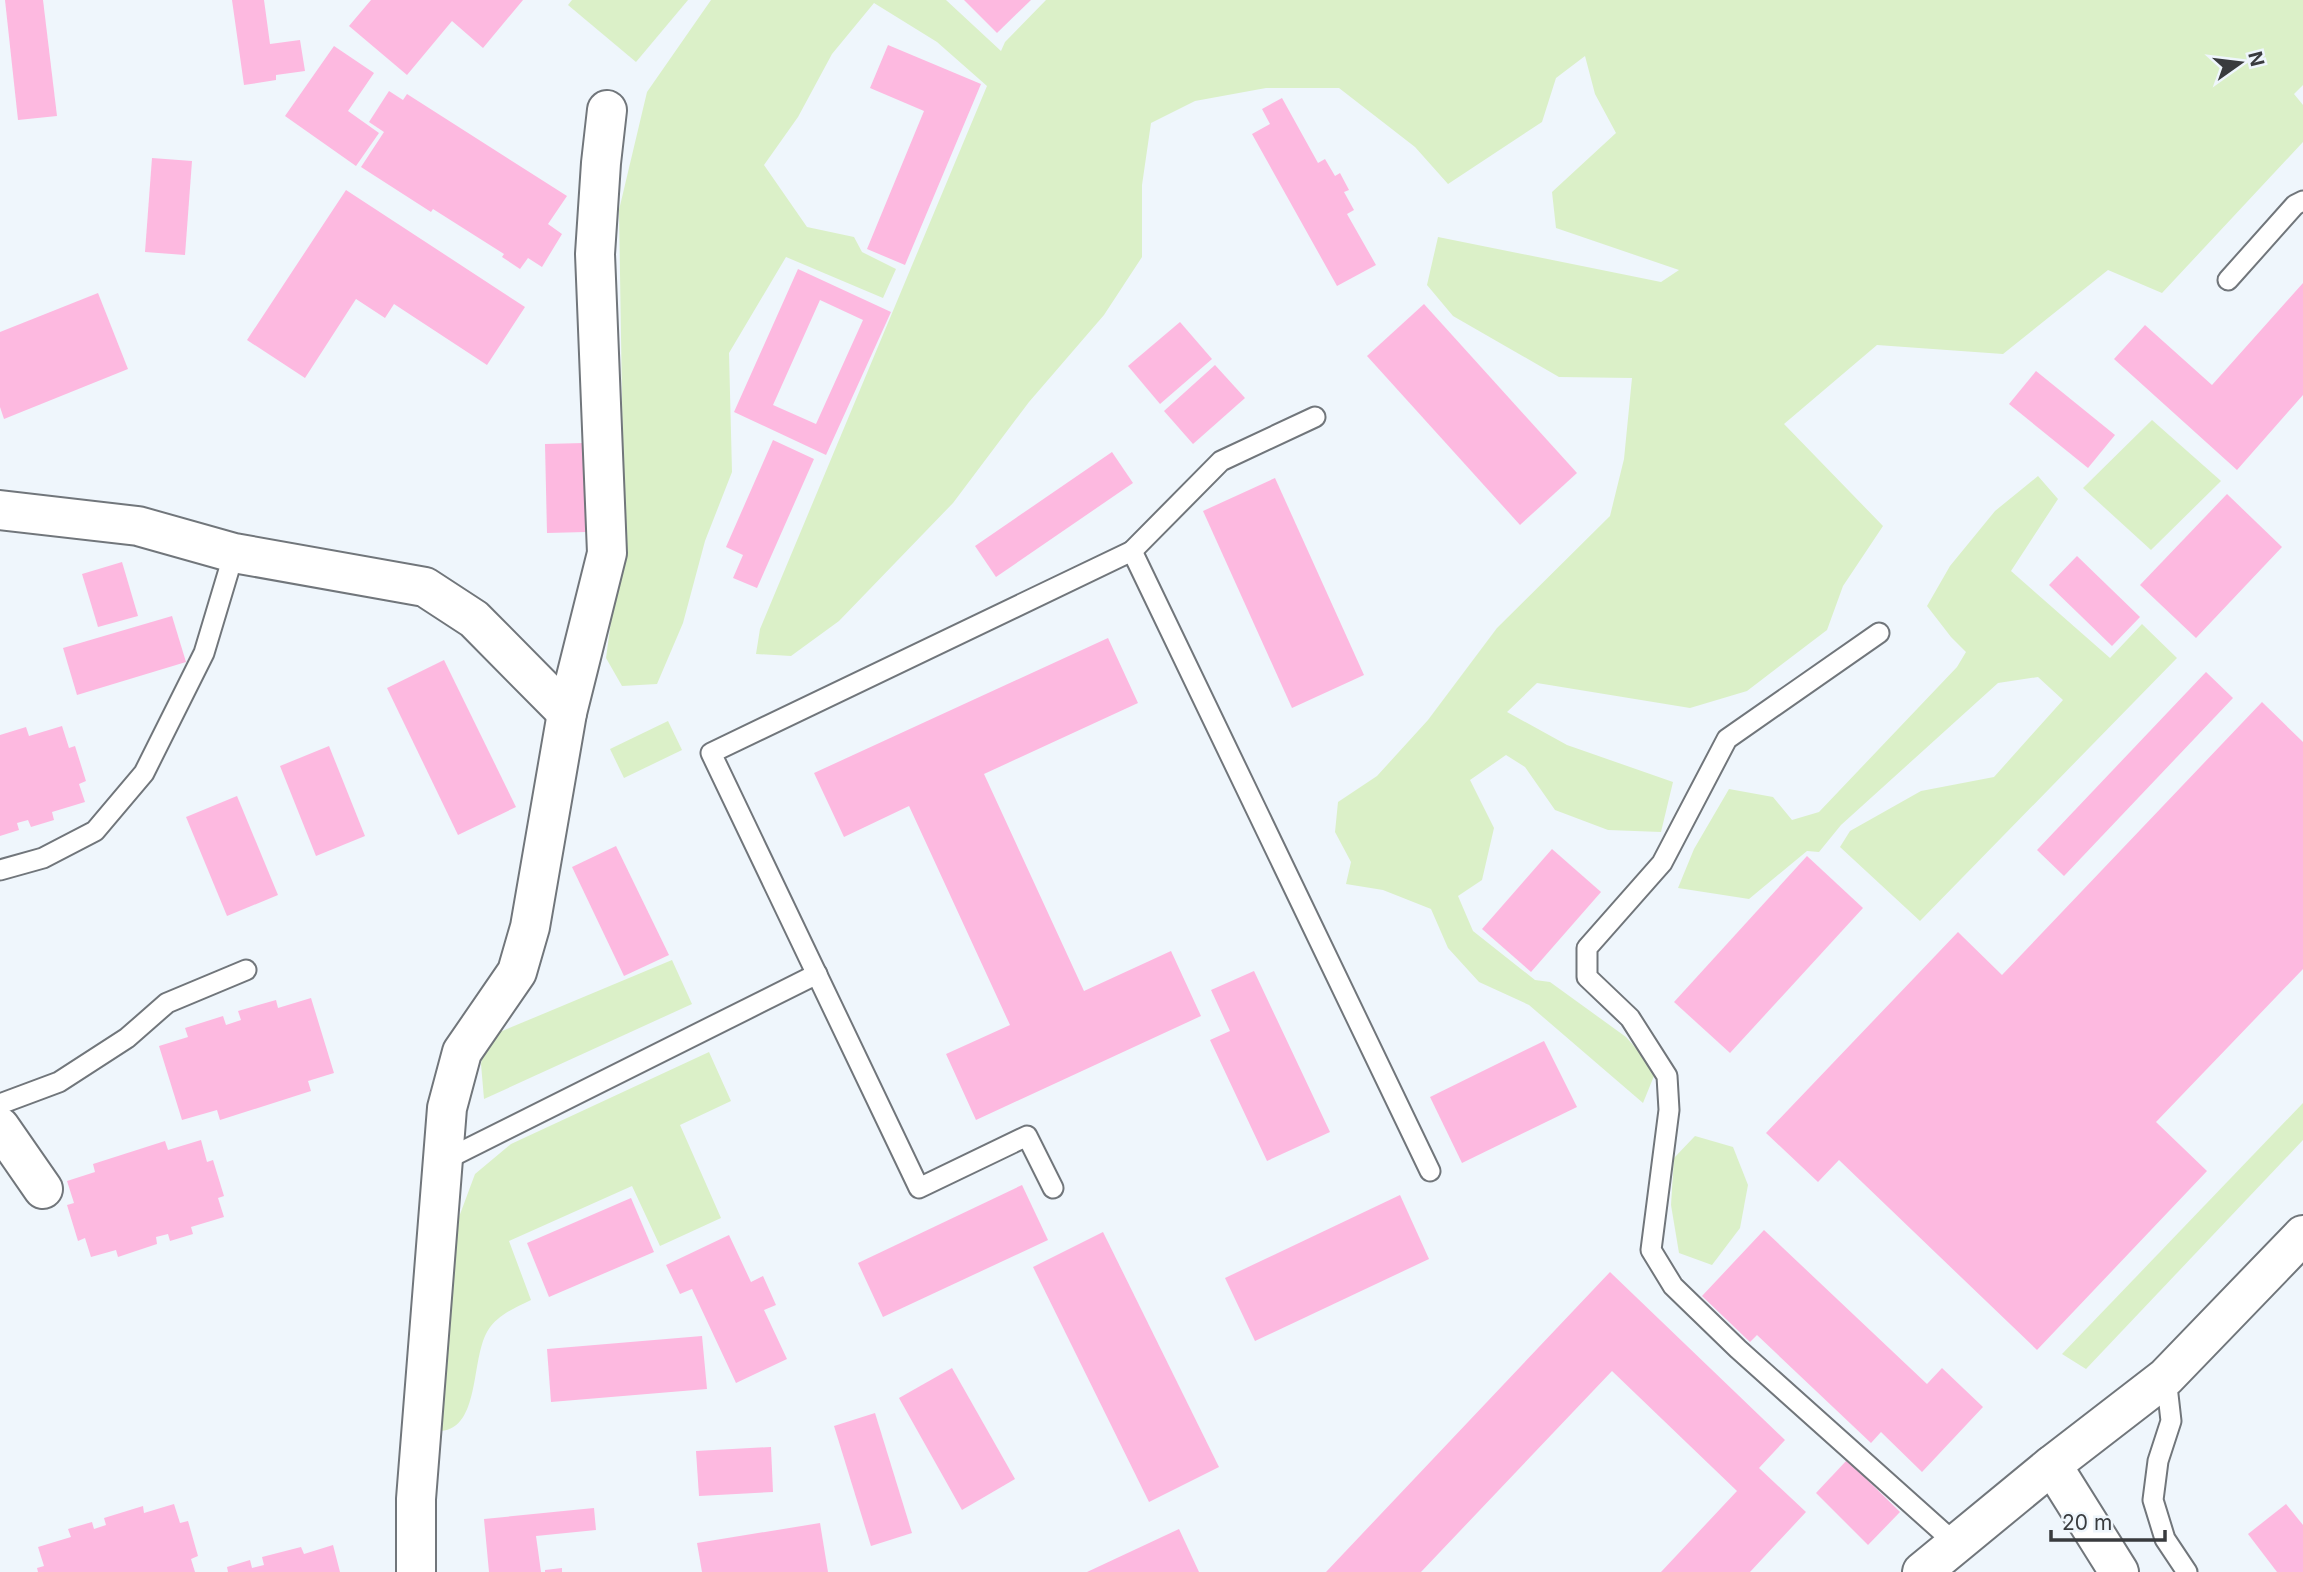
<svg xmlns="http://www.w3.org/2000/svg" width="2303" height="1572" font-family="Inter,sans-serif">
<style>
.green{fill:#dbf0c8}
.building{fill:#fdb9e0;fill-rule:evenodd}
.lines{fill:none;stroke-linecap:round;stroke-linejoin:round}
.service-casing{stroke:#71767b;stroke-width:23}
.minor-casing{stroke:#71767b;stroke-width:42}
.tertiary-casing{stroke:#71767b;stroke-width:42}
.service{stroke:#fff;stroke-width:19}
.minor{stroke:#fff;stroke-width:38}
.tertiary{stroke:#fff;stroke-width:38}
</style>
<rect width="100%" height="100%" fill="#eff6fc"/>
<g class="green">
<polygon points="572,0 688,0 636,62 568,5"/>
<polygon points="711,0 946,0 1001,51 1005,42 1046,0 2303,0 2303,85 2294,94 2303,105 2303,142 2162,293 2108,270 2003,354 1877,345 1784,424 1883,526 1843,586 1827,630 1747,691 1690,708 1537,683 1507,712 1567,745 1673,782 1661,832 1608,830 1555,810 1525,767 1506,755 1470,780 1494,828 1482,880 1458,896 1473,931 1535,980 1550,982 1626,1037 1656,1071 1643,1103 1529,1005 1479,982 1448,948 1431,909 1383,890 1346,884 1351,862 1335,832 1338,802 1377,776 1428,720 1497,628 1610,516 1624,459 1632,378 1559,377 1453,316 1427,285 1438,237 1661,282 1679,270 1556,228 1552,192 1616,133 1595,94 1585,56 1556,78 1542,122 1448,184 1415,147 1339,88 1266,88 1195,101 1151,123 1142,185 1142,257 1104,315 1029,402 953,503 839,621 791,656 756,654 760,629 987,86 937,42 874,3 832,54 798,117 764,165 807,227 854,237 862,252 896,269 883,298 786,257 729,353 732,472 705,541 683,623 657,684 622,686 606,658 624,526 619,210 647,92"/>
<polygon points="2152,420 2221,481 2151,550 2083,488"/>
<polygon points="2038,476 2058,499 2011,571 2110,658 2142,624 2177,658 1920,921 1840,847 1850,831 1921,791 1994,777 2063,700 2038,677 1998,683 1841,825 1819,852 1807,851 1749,899 1678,888 1694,849 1729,789 1773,797 1792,820 1819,812 1957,667 1966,652 1951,637 1927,606 1950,566 1995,511"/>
<polygon points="668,721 682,750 624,778 610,749"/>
<polygon points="672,960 692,1004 484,1099 481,1064 484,1046 495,1034"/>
<path d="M709,1052L731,1101L680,1125L721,1218L660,1246L632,1186L509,1241L531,1300C513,1309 497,1315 487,1332C471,1360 480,1428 441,1431L437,1425L459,1217L475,1174L511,1144Z"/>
<polygon points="2303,1103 2303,1140 2086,1369 2062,1354"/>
<polygon points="1695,1136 1733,1147 1748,1185 1740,1228 1712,1265 1679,1253 1671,1205 1674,1158"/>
</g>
<g class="building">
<polygon points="5,0 43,0 57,116 18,120"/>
<polygon points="232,0 264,0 270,44 300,40 305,71 276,75 276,80 244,85"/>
<polygon points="371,0 523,0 483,48 452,21 407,75 349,26"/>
<polygon points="964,0 1031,0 997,33"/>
<polygon points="888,45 981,84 905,265 867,249 924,111 870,88"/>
<polygon points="334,46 374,73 348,111 379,133 356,166 285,116"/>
<polygon points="389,91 403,100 407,94 567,196 548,224 562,234 542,267 528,258 520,269 502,257 504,254 433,209 431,212 361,167 384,132 369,122"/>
<polygon points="1282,98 1318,163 1325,159 1335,176 1340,173 1349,190 1344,192 1354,210 1347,214 1376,265 1337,286 1252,134 1270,124 1262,109"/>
<polygon points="152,158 192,161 185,255 145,252"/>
<polygon points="346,190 525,307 487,365 394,304 385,318 356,299 305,378 247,340"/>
<path d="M798,269L891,312L826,455L734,412ZM820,300L863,320L816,424L773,405Z"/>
<polygon points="2303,283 2303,395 2237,470 2114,359 2145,325 2212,385"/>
<polygon points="98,293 128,369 4,419 0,407 0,332"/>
<polygon points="1424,304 1577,473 1520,525 1367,356"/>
<polygon points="1180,322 1212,359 1160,404 1128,366"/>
<polygon points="1215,365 1245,398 1193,444 1164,411"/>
<polygon points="2036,371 2115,435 2088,468 2009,404"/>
<polygon points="773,440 814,459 757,588 733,578 743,555 726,547"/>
<polygon points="584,443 586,532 547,533 545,444"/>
<polygon points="1112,452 1133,483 996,577 975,546"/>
<polygon points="1275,478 1364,675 1292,708 1203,511"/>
<polygon points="2227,494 2282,547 2196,638 2140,585"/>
<polygon points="2077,556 2140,617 2112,646 2049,585"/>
<polygon points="122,562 138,616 98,627 82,574"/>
<polygon points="172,616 186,662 77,695 63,648"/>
<polygon points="1108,638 1138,703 984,774 1084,991 1171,951 1201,1016 976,1120 946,1054 1010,1025 909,806 844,837 814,773"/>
<polygon points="444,660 516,807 458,835 387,688"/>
<polygon points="2206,672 2233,698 2064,876 2037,850"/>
<polygon points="2262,702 2303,742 2303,969 2156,1122 2207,1171 2037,1350 1839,1160 1818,1182 1766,1133 1958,932 2002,975"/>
<polygon points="62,726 69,748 75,746 86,781 79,784 85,802 52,812 54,820 31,827 28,820 17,823 19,830 0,836 0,735 26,727 29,736"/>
<polygon points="329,746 365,836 316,856 280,766"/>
<polygon points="237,796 278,895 227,916 186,817"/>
<polygon points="616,846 669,955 624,976 572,867"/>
<polygon points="1552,849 1601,892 1531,972 1482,929"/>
<polygon points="1807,856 1863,908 1730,1053 1674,1002"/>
<polygon points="1254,971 1330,1132 1267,1161 1210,1040 1230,1031 1211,990"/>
<polygon points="311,998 334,1073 308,1081 311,1091 220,1120 217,1110 182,1120 159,1046 188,1037 185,1028 223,1016 226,1025 241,1020 238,1011 276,1000 278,1008"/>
<polygon points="1544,1041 1577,1107 1462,1163 1430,1097"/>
<polygon points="201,1140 207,1162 213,1160 224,1196 218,1198 224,1217 191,1227 193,1234 170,1241 168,1234 156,1237 157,1244 118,1257 116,1250 91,1257 85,1238 78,1241 67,1205 74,1203 67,1181 95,1172 93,1164 165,1141 168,1150"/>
<polygon points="1022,1185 1048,1240 883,1317 858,1263"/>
<polygon points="1400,1195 1429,1259 1255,1341 1225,1278"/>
<polygon points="631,1198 654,1252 549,1297 527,1243"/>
<polygon points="1764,1230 1927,1384 1942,1368 1983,1407 1922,1472 1881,1432 1871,1443 1757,1335 1750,1342 1702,1296"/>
<polygon points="1103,1232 1219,1467 1149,1502 1033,1267"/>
<polygon points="729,1235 751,1282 763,1276 776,1305 764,1310 787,1359 736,1383 692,1289 680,1294 666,1265"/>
<polygon points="1610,1272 1785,1440 1759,1468 1806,1512 1750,1572 1661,1572 1737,1491 1612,1371 1421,1572 1326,1572"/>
<polygon points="702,1336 707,1389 551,1402 547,1349"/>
<polygon points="952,1368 1015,1479 962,1510 899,1398"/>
<polygon points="875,1413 912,1533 871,1546 834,1426"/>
<polygon points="771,1447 773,1492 699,1496 696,1451"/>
<polygon points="1847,1460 1900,1512 1868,1545 1816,1493"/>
<polygon points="174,1504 180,1523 188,1521 198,1556 191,1559 195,1572 38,1572 37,1568 44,1566 38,1547 71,1537 68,1529 92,1522 94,1529 106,1525 104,1518 143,1506 144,1513"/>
<polygon points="2286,1504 2303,1525 2303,1572 2277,1572 2248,1534"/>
<polygon points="594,1508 596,1530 536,1536 541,1572 489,1572 484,1519"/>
<polygon points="820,1523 828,1572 702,1572 697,1543"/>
<polygon points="1179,1529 1199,1572 1087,1572"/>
<polygon points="333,1545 340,1572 228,1572 227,1567 250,1560 252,1568 264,1565 262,1557 301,1547 304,1554"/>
<polygon points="562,1568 562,1572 545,1572 545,1570"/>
</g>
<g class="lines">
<g class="service-casing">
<g id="service">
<polyline points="2228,280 2295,205 2303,201"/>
<polyline points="1132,551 1221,461 1315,417"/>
<polyline points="1879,633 1727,739 1662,863 1587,948 1587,977 1630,1018 1667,1076 1669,1110 1651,1250 1673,1286 1738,1349 1956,1544"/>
<polyline points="0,870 43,858 95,831 144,773 204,653 234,553"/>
<polyline points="0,1104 59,1082 127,1038 167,1003 246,970"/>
<polyline points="443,1161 817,974"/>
<polyline points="1053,1188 1027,1136 919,1188 711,753 1132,551 1430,1171"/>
<polyline points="2166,1377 2171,1421 2158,1461 2153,1500 2165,1539 2187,1572"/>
</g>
</g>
<g class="minor-casing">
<g id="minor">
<polyline points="0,510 138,526 234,553 425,587 474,619 567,713"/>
<polyline points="0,1127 43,1189"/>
<polyline points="2052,1465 2119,1572"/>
<polyline points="416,1572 416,1499 447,1108 462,1052 517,972 530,927 567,713 607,553 595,254 601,163 607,110"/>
</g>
</g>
<g class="tertiary-casing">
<polyline id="tertiary" points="1922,1572 2052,1465 2166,1377 2303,1235"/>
</g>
<use href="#service" class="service"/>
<use href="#minor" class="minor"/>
<use href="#tertiary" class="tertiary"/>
</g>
<g transform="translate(2240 63) rotate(76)" stroke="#eff6fc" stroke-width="5" paint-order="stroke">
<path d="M0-5L12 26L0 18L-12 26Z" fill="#393b3e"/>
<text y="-10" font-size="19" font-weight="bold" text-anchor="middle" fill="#393b3e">N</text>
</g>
<path d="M2051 1530v10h114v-10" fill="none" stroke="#393b3e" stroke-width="3.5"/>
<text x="2062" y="1530" font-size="21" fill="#393b3e" stroke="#eff6fc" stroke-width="5" paint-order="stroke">20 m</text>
</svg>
